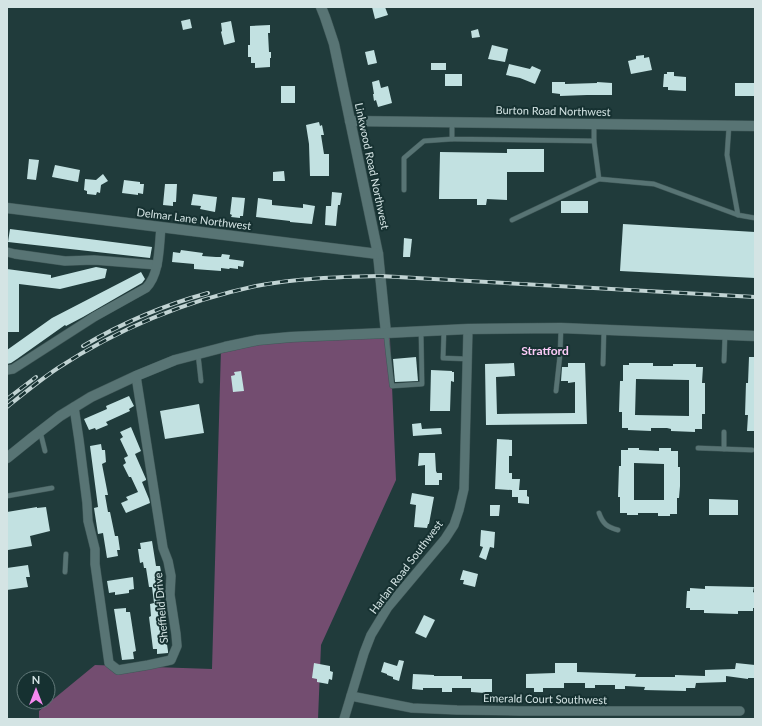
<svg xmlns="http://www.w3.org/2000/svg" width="762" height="726" font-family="Lato,sans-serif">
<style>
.green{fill:#734d70}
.building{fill:#c2e1e1;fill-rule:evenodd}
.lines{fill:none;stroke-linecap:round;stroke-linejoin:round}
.service-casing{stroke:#405858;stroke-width:5.5}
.minor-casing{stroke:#405858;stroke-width:10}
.tertiary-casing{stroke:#405858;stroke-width:11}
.secondary-casing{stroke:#405858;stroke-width:11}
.service{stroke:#587474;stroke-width:4.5}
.minor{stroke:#587474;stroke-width:9}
.tertiary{stroke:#587474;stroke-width:10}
.secondary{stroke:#587474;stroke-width:10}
.rail-casing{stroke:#c1d3d3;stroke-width:4}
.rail{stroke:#163131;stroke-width:2.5;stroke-dasharray:8;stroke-linecap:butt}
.labels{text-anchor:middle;stroke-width:4;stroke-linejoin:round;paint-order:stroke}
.street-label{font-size:11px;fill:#d4e4e4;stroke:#163131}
.neighbourhood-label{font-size:12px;font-weight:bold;fill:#fbcaf7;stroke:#163131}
</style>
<rect width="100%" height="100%" fill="#203b3b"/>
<polygon class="green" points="389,333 390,339 396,480 321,645 318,719 39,719 39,711 95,665 212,669 221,348 320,339"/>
<g class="building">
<polygon points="372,7 385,7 388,15 375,19"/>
<polygon points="190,19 192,28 183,30 181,21"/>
<polygon points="231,21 235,42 224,45 221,32 222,31 221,23"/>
<polygon points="270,25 270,33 268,33 269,52 271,52 271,58 270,58 270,67 255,68 255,63 251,63 251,57 248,57 248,45 250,45 250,26"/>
<polygon points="478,29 480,37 472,38 471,31"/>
<polygon points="492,45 508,49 505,62 488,59"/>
<polygon points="374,50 377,63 368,65 365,52"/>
<polygon points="644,55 644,58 649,57 652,70 631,74 628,61 636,59 636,56"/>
<rect x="431" y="63" width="15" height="7"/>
<polygon points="509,64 530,69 532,66 541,70 535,84 520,78 506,75"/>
<polygon points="667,72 674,72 674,76 686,77 686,91 668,90 668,87 663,87 664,74 667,74"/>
<rect x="445" y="74" width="17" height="12"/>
<polygon points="379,80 381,88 388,86 392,103 378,107 376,100 374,101 373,94 374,94 372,82"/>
<polygon points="552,82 565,82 565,84 597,83 597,82 612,83 612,95 587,95 560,96 560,94 552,93"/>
<rect x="735" y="83" width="20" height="13"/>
<rect x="281" y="86" width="14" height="17"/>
<polygon points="319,122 320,126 322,125 324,135 321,135 324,154 329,154 329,176 310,176 309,144 306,125"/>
<polygon points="507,149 544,149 544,172 507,172 507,200 487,199 486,205 477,205 477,199 439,199 440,152 507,153"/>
<polygon points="29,159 39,160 36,180 27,179"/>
<polygon points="55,165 80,170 78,182 52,177"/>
<polygon points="284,171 285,181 273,181 273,172"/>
<polygon points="103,174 108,181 101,185 100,193 97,192 96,195 87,194 87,191 84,190 85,179 96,180"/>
<polygon points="124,180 140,182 140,184 144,184 143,194 138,193 138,195 122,193"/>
<polygon points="165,184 177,184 176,202 173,202 173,206 163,205"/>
<polygon points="332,192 342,193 340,205 338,205 336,226 325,225 326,206 331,206"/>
<polygon points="193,194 217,197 215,212 200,209 201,206 191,205"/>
<polygon points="232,197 245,198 243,216 240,216 240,218 231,217 232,215 230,214"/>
<polygon points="258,198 272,200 272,205 303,208 303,204 315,206 312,224 290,222 290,221 256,217"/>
<rect x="561" y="201" width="27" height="12"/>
<polygon points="623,224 755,232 755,278 620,271"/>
<polygon points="10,229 152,247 150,258 8,242"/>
<polygon points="404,238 412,239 410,257 403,257"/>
<polygon points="181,250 203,253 202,256 216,257 221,257 222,254 230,255 229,259 244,261 243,267 238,266 238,269 230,268 229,269 221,268 221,271 194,269 194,264 172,262 173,252 180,253"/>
<polygon points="96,267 107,269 105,278 60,289 19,284 19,332 7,332 7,269 51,275 51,278"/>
<polygon points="141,272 145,279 142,283 83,317 66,326 65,325 17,359 11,363 7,364 7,350 52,318"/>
<polygon points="416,357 418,381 395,382 393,359"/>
<polygon points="749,357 755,357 755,431 747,431 748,415 745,415 746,383 748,383"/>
<polygon points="514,363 515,376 496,377 497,414 575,413 575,382 568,383 568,381 561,381 562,367 568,367 568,363 585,363 587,424 486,425 485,364"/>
<path d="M629,363H653V366H673V364H696V367H703L702,383H705V414H702V429H695V432L671,431V429L667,428H651V431L628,430V428H622V412H619L620,381H623V365H629ZM636,379L689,380V416L635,415Z"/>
<polygon points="431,370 452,371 452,372 454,372 454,382 451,381 450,411 430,411"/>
<polygon points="241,371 244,391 233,392 231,376 235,375 234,372"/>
<polygon points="129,396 134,406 129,409 130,411 106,422 108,425 96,430 95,428 89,430 84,419 107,409 106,406"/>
<polygon points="199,404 204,433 165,439 160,411"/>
<polygon points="421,423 422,429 441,428 442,434 413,436 412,424"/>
<polygon points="131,427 141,451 135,454 146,479 146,480 142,482 149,499 150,503 126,513 121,503 128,500 126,497 138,492 131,477 129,477 123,465 126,463 124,458 128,456 120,439 123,437 120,432"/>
<polygon points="497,439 512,440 512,456 509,456 509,473 512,473 512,479 520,479 519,490 527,490 527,496 529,497 529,504 518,503 518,497 512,497 512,490 495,489"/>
<polygon points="101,444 102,450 105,450 106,462 102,464 108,495 105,495 108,512 110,512 115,536 118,536 120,550 117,550 118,556 107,558 103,533 98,534 94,508 98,507 90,446"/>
<path d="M628,448H639V450L659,451V448H671V451H678V467H680V486L679,498H677V514H670V516H658V513H638V515H627V513H620V497H618L619,466H621V450H628ZM634,463L664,464V500H634Z"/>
<polygon points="419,453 435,453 436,471 437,473 442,473 442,480 439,480 439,485 425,485 425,465 418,466"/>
<polygon points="412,493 434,497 429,524 428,524 427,528 414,527 416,505 410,504"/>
<polygon points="709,499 738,500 738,515 709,515"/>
<polygon points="490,505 500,505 499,516 490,516"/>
<polygon points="37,507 37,508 46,507 50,531 30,536 32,546 8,550 7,546 7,512"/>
<polygon points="481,530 495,532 494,548 490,547 486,560 479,557 483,547 480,546"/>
<polygon points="152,541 156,566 160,566 164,590 159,591 168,651 168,653 157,654 157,649 153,649 149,617 151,616 150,604 154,603 152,587 149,587 146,568 144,568 143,562 140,563 138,549 141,549 140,543"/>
<polygon points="28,565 30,577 26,577 28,587 7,590 7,568"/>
<polygon points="463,570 478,574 475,587 463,584 464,580 460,580"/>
<polygon points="133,577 134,589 129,590 129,593 115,595 115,592 109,593 107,581"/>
<polygon points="705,586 754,587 753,592 755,593 755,608 753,608 753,611 738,611 738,614 704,613 704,610 690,610 690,608 686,608 687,591 690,591 690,588 705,589"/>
<polygon points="126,608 126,612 130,612 136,651 133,652 134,659 122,660 114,609"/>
<polygon points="424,615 435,620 426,638 415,633"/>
<polygon points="399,660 404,661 399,681 393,679 393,677 387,675 387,674 381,672 384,662 397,666"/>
<polygon points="314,663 330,666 330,671 333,672 332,680 329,679 328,684 317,682 317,679 312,678"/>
<polygon points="555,663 577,663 577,672 636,674 635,677 675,677 675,675 705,676 705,670 735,669 736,663 755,665 755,678 748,678 748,679 726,676 726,682 696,683 695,688 686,688 686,691 644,690 645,687 625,686 625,689 615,689 615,685 595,685 595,688 585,688 585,683 564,683 564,688 543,688 543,692 534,692 534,688 526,688 526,674 555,673"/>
<polygon points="413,674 434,675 434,676 462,676 462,679 492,679 492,692 485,692 485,693 471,692 471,688 452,688 452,692 442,692 442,688 423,688 423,690 412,689"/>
</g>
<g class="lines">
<g class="service-casing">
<g id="service">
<polyline points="452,122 452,139 594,141"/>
<polyline points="594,124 594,141 599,179 654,184 738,215"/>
<polyline points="729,126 727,155 738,215 755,218"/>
<polyline points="404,190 404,158 424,141 452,139"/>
<polyline points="512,220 599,179"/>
<polyline points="444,330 443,358 467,359"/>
<polyline points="386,333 388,352 392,386 422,384 421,331"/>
<polyline points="198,354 201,381"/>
<polyline points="724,361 725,335"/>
<polyline points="603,364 604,329"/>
<polyline points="556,391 560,355 561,328"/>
<polyline points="40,431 45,451"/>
<polyline points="698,448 752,450"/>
<polyline points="724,449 724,432"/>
<polyline points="7,496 52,488"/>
<path d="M599,513C603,524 607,527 618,530"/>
<polyline points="65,572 66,554"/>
</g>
</g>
<g class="minor-casing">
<g id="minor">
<polyline points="7,252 15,254 65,261 94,260 157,265"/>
<path d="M7,370L13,369L94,317L146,288C160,274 159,246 161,227"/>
<polyline points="74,407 79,440 87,503 88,521 95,549 95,564 109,663 118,670 148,665 171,660 177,646 176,634 170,595 171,576 168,561 163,548 136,376"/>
<polyline points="351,696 412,708 457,710 519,711 740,711"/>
<polyline points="344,719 364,653 371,635 388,607 445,539 454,525 459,510 464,489 468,329"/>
</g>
</g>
<g class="tertiary-casing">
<g id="tertiary">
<polyline points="321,7 325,17 334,44 378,254 386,333"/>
<polyline points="350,121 755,126"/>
<polyline points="7,208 378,254"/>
</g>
</g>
<g class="secondary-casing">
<polyline id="secondary" points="7,458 33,437 60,416 91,397 136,376 175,360 225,347 258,340 291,337 386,333 468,329 561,328 755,336"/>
</g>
<use href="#service" class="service"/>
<use href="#minor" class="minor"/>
<use href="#tertiary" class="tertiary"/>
<use href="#secondary" class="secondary"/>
<g class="rail-casing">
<g id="rail">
<path d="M83,346C122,323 164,305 208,293"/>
<polyline points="7,399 36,377"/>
<path d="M7,407C23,394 40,380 58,368C118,329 186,301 256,286C297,278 339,277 380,276L755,297"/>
</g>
</g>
<use href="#rail" class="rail"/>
</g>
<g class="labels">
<g class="street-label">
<text transform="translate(553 111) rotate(1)" y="4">Burton Road Northwest</text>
<text transform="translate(372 166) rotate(78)" y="4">Linkwood Road Northwest</text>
<text transform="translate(194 219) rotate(7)" y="4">Delmar Lane Northwest</text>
<text transform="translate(406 567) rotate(-53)" y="4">Harlan Road Southwest</text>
<text transform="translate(161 608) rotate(-95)" y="4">Sheffield Drive</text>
<text transform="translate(545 699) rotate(1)" y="4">Emerald Court Southwest</text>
</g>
<g class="neighbourhood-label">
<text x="545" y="355">Stratford</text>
</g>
</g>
<rect width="762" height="726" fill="none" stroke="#d4e4e4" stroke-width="16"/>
<g transform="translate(36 690)"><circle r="19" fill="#163131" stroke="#627979"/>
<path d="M0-3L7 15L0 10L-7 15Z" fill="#f589ef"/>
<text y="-6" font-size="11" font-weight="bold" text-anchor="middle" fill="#d4e4e4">N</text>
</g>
</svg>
